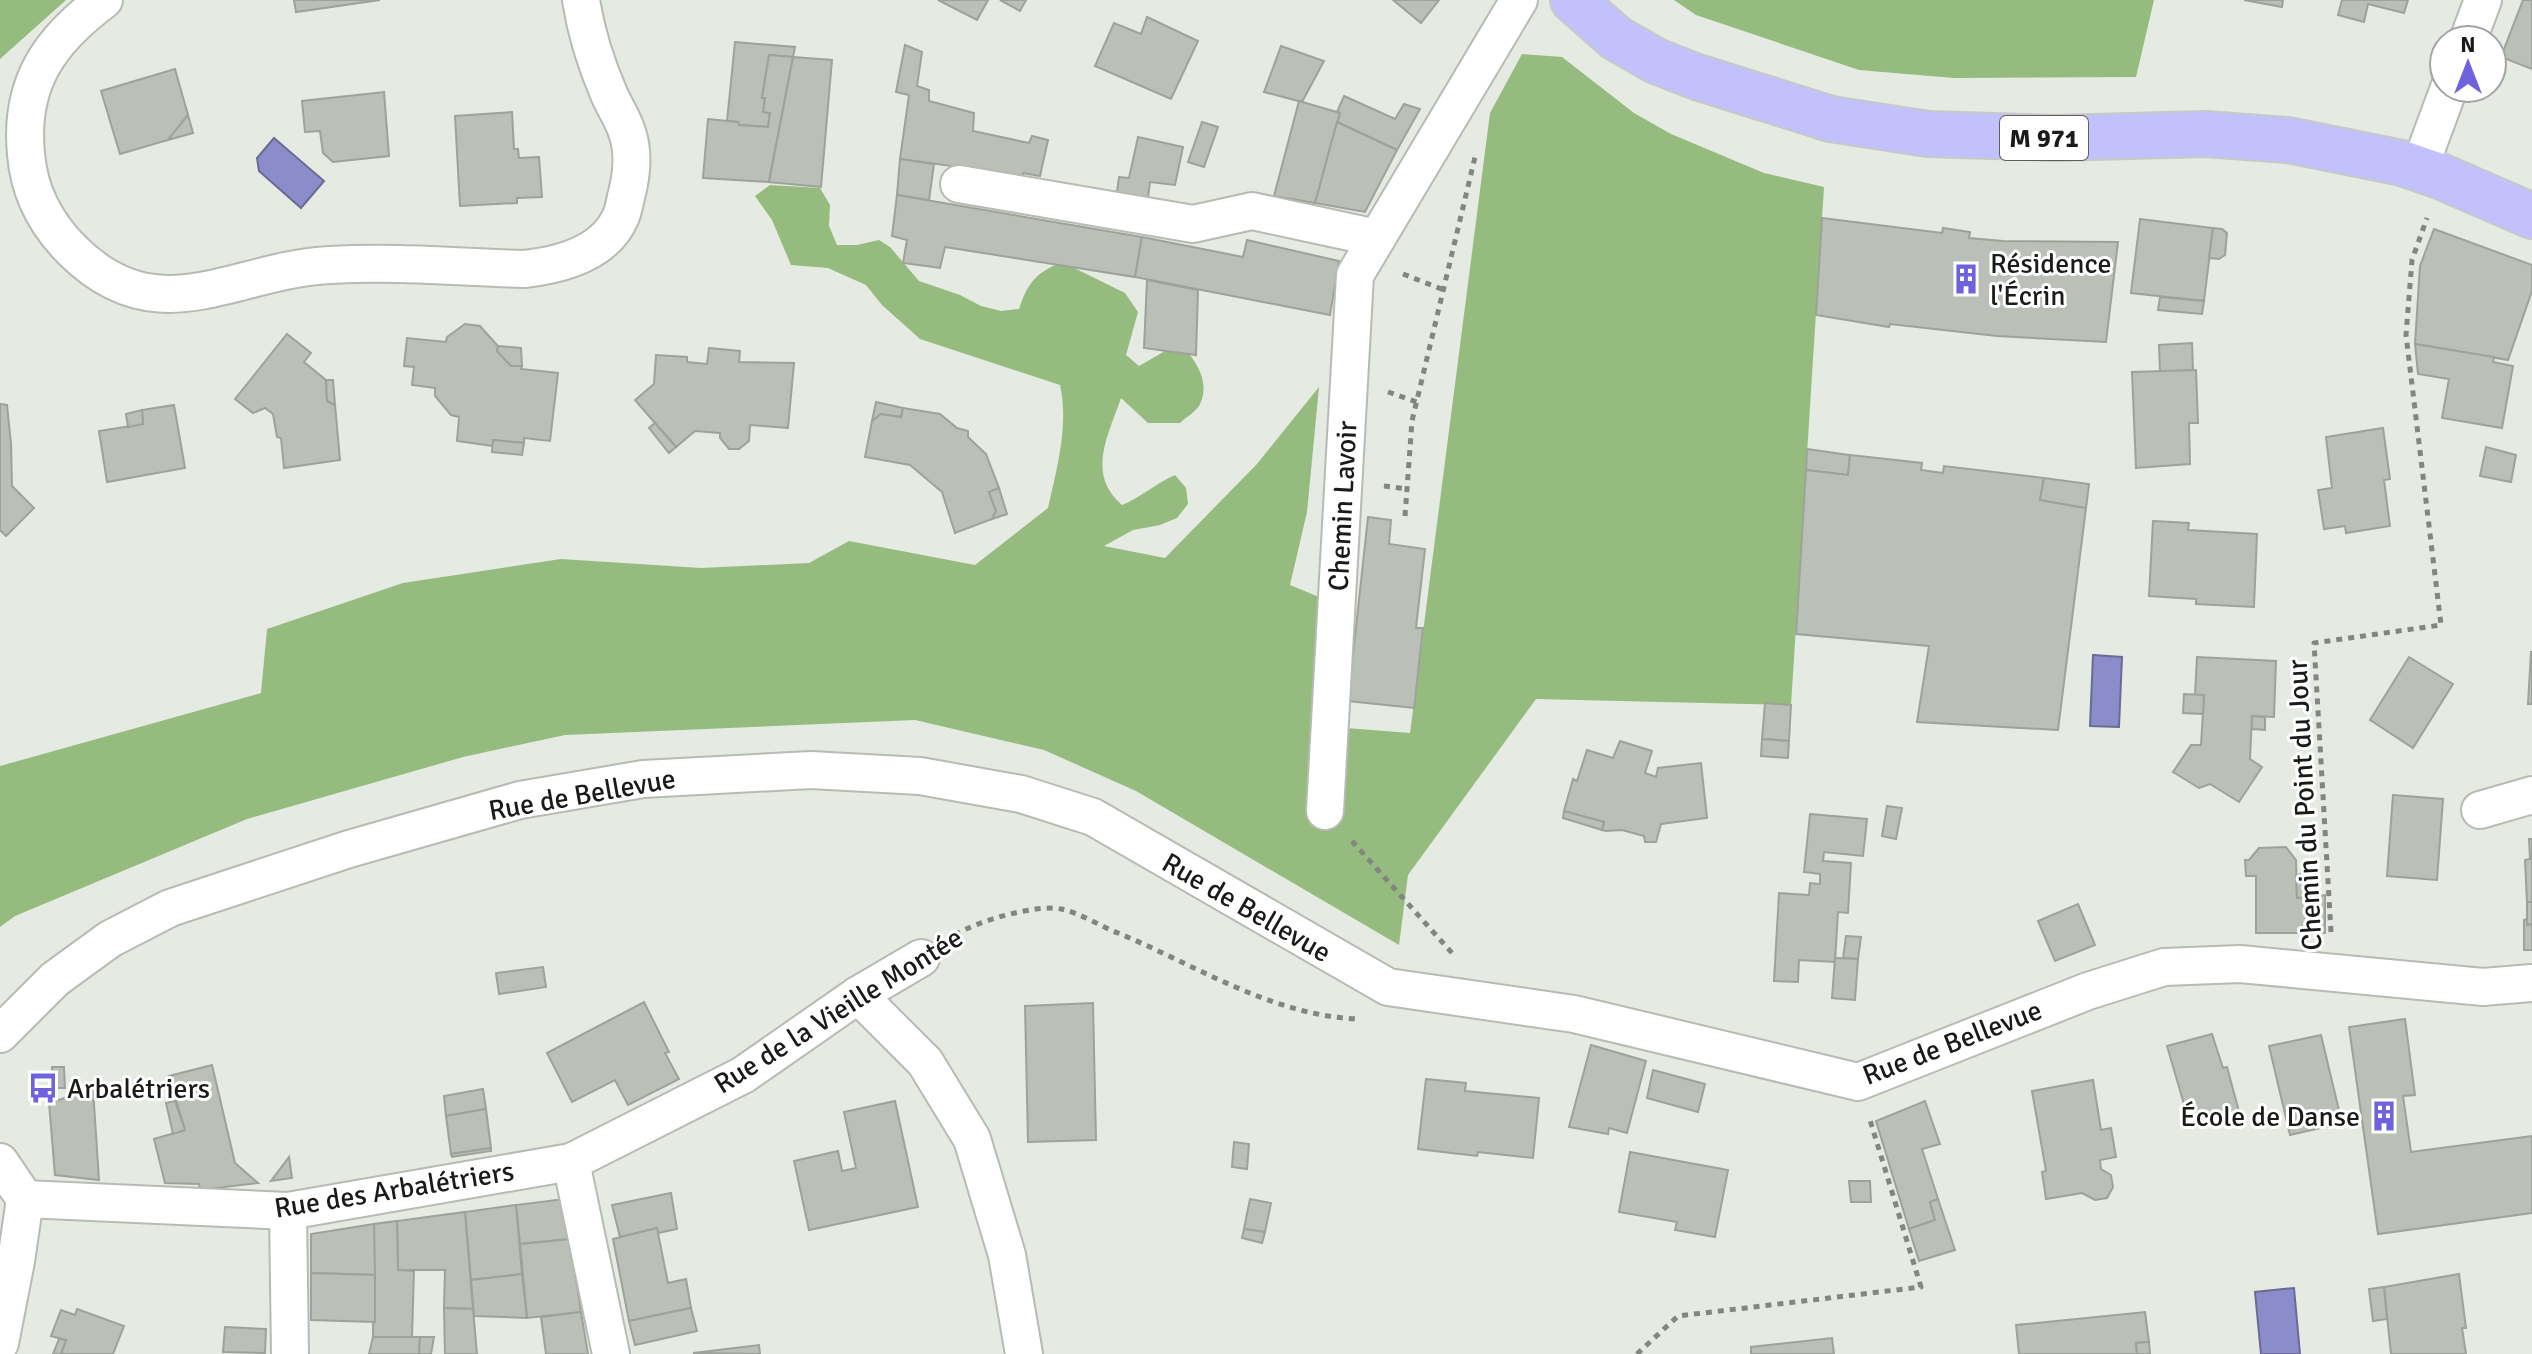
<svg xmlns="http://www.w3.org/2000/svg" width="2532" height="1354" font-family="Signika,sans-serif">
<style>
.forest{fill:#96bb7e}
.water{fill:#8c8ccb;stroke:#6a6a95;stroke-width:2}
.building{fill:#babfb7;stroke:#9da29a;stroke-width:2}
.lines{fill:none;stroke-linecap:round;stroke-linejoin:round}
.minor-casing{stroke:#b6bbb3;stroke-width:40}
.primary-casing{stroke:#c8c8c8;stroke-width:48}
.path{stroke:#828680;stroke-width:5;stroke-dasharray:6 6;stroke-linecap:butt}
.minor{stroke:#fff;stroke-width:36}
.primary{stroke:#c3c1fd;stroke-width:44}
.labels{text-anchor:middle;stroke-width:6;stroke-linejoin:round;paint-order:stroke}
.shield{fill:#fff;stroke:#5e5f5d;stroke-width:2}
.shield-label{font-size:26px;font-weight:bold;fill:#191b18}
.poi-label{font-size:28px;fill:#191b18;stroke:#fff;text-anchor:start}
.street-label{font-size:28px;fill:#191b18;stroke:#fff}
</style>
<rect width="100%" height="100%" fill="#e5eae2"/>
<g class="forest">
<polygon points="0,0 66,0 0,59"/>
<polygon points="1674,0 2154,0 2136,77 1954,78 1859,70 1696,15"/>
<path d="M1522,54L1562,57L1634,113L1671,134L1764,173L1824,187L1791,705L1536,699L1408,875L1399,945L1136,791L1044,750L915,720L565,735L463,757L247,819L15,916L0,927V766L261,693L267,629L403,583L561,559L701,568L809,563L849,541L975,565L1048,508C1057,468 1069,425 1060,385L920,339L882,305L866,285L828,268L791,265L772,220L755,196L770,185L820,188L830,205L829,226L837,245H857L879,240L890,247L919,281L960,295L981,306L1001,311L1019,309C1028,282 1036,273 1062,262L1125,293L1138,312L1126,355L1139,366L1179,343C1195,359 1212,382 1199,406C1195,412 1185,418 1180,423H1148L1121,398C1108,436 1086,474 1122,505C1142,497 1156,483 1175,475L1186,488L1188,504L1177,518L1160,525L1133,530L1104,546L1165,558L1257,464L1319,387L1307,512L1290,585L1324,599L1346,728L1410,733L1490,113Z"/>
</g>
<g class="water">
<polygon points="274,138 324,181 301,208 259,171 257,158"/>
<polygon points="2093,655 2122,657 2119,727 2090,726"/>
<polygon points="2294,1288 2300,1354 2261,1354 2255,1292"/>
</g>
<g class="building">
<polygon points="294,0 380,0 296,12"/>
<polygon points="938,0 988,0 977,20"/>
<polygon points="1000,0 1026,0 1020,11"/>
<polygon points="1393,0 1439,0 1421,23"/>
<polygon points="2244,0 2283,0 2282,7"/>
<polygon points="2342,0 2408,0 2404,13 2368,4 2364,22 2338,15"/>
<polygon points="2523,0 2532,0 2532,69 2501,57"/>
<polygon points="1147,17 1198,41 1171,99 1095,66 1114,23 1141,34"/>
<polygon points="735,42 795,47 793,57 769,55 762,98 765,98 763,112 770,113 768,127 739,125 738,122 727,121"/>
<polygon points="905,45 922,52 917,86 929,90 929,101 974,113 973,131 1029,143 1032,136 1048,140 1040,176 1023,173 1023,176 900,159 909,95 896,92"/>
<polygon points="1281,46 1324,61 1302,102 1264,92"/>
<polygon points="769,55 793,57 769,182 703,178 708,119 738,122 739,125 768,127 770,113 763,112 765,98 762,98"/>
<polygon points="793,57 832,60 821,187 769,182"/>
<polygon points="175,69 188,115 168,140 120,154 101,91"/>
<polygon points="384,92 389,156 333,162 323,153 320,131 305,132 302,101"/>
<polygon points="1344,96 1395,119 1404,104 1420,109 1397,150 1337,122 1340,113 1337,112"/>
<polygon points="1299,101 1340,113 1315,203 1274,196"/>
<polygon points="512,112 514,149 518,149 519,158 539,157 542,197 517,198 517,203 460,206 455,116"/>
<polygon points="188,115 193,133 168,140"/>
<polygon points="1202,122 1218,127 1204,167 1188,162"/>
<polygon points="1337,122 1397,150 1365,212 1315,203"/>
<polygon points="1138,137 1183,147 1175,185 1150,182 1147,205 1116,199 1119,177 1129,178"/>
<polygon points="900,159 934,164 929,200 897,195"/>
<polygon points="897,195 1142,237 1135,277 945,247 940,268 903,263 907,240 892,236"/>
<polygon points="1822,218 1942,233 1943,228 1970,232 1969,238 2003,241 2118,242 2106,342 1997,336 1890,324 1889,327 1816,315"/>
<polygon points="2140,219 2213,228 2204,301 2131,293"/>
<polygon points="2213,228 2222,229 2227,233 2225,255 2219,259 2209,258"/>
<polygon points="2434,229 2532,265 2532,291 2508,360 2415,344 2420,266"/>
<polygon points="1142,237 1243,257 1247,240 1339,261 1330,315 1135,277"/>
<polygon points="1147,280 1198,290 1196,355 1144,348"/>
<polygon points="2160,297 2204,301 2202,314 2158,310"/>
<polygon points="465,324 480,326 498,346 497,351 511,366 522,366 521,369 558,373 550,441 524,438 524,443 493,440 493,446 457,441 459,417 451,415 435,396 435,388 412,385 414,367 404,366 407,338 446,342 447,337"/>
<polygon points="287,334 311,353 304,362 326,380 327,401 335,405 340,460 284,468 281,438 277,437 273,414 265,408 253,413 235,399"/>
<polygon points="2192,343 2193,370 2160,372 2159,345"/>
<polygon points="2415,344 2494,357 2493,362 2513,366 2502,428 2442,418 2449,379 2418,374"/>
<polygon points="498,346 521,348 522,366 511,366 497,351"/>
<polygon points="709,348 740,351 739,362 794,363 788,428 750,425 749,441 739,449 729,449 720,438 720,433 695,431 676,447 635,400 654,384 656,355 687,357 687,362 707,364"/>
<polygon points="2196,370 2198,423 2189,423 2190,464 2136,468 2132,372"/>
<polygon points="326,380 333,380 335,405 327,401"/>
<polygon points="876,402 903,408 901,417 881,414 872,421"/>
<polygon points="0,404 7,405 11,444 12,486 34,508 6,536 0,530"/>
<polygon points="174,405 185,468 107,482 99,431 143,424 142,410"/>
<polygon points="903,408 940,414 957,428 968,431 968,437 986,454 999,488 989,492 996,511 992,519 955,533 942,492 910,465 865,457 872,421 881,414 901,417"/>
<polygon points="142,410 143,424 128,427 126,414"/>
<polygon points="655,423 676,447 669,453 649,428"/>
<polygon points="2383,428 2390,479 2384,480 2390,526 2346,533 2345,526 2324,529 2318,490 2332,488 2326,437"/>
<polygon points="493,440 524,443 522,455 492,452"/>
<polygon points="2486,447 2516,455 2511,482 2480,476"/>
<polygon points="1807,449 1850,455 1848,475 1806,470"/>
<polygon points="1850,455 1922,463 1921,470 1943,473 1944,466 2044,478 2040,500 2086,508 2058,730 1917,722 1929,646 1796,634 1806,470 1848,475"/>
<polygon points="2044,478 2089,484 2086,508 2040,500"/>
<polygon points="999,488 1007,514 992,519 996,511 989,492"/>
<polygon points="1368,517 1391,520 1389,544 1425,549 1416,628 1423,628 1414,708 1348,701"/>
<polygon points="2153,521 2189,523 2188,530 2257,534 2254,607 2196,604 2196,599 2149,596"/>
<polygon points="2531,652 2532,652 2532,704 2528,704"/>
<polygon points="2197,657 2276,661 2274,717 2252,716 2250,759 2262,767 2239,802 2210,784 2199,788 2173,772 2191,745 2201,745 2204,695 2195,695"/>
<polygon points="2409,657 2453,684 2413,748 2370,720"/>
<polygon points="2184,694 2204,695 2203,714 2183,713"/>
<polygon points="1765,703 1791,705 1789,741 1762,739"/>
<polygon points="2252,716 2265,717 2265,730 2252,729"/>
<polygon points="1762,739 1789,741 1788,758 1761,756"/>
<polygon points="1620,741 1652,751 1645,773 1656,777 1658,768 1701,763 1707,818 1661,824 1656,842 1645,842 1644,836 1622,830 1606,831 1602,830 1604,822 1564,811 1573,779 1577,781 1587,750 1613,758"/>
<polygon points="2393,795 2443,799 2437,880 2387,876"/>
<polygon points="1887,806 1902,808 1896,839 1882,836"/>
<polygon points="1564,811 1604,822 1602,830 1563,818"/>
<polygon points="1810,814 1867,819 1863,856 1824,852 1823,861 1851,863 1848,913 1838,912 1835,962 1799,960 1798,982 1774,981 1779,893 1809,895 1810,883 1820,884 1820,874 1804,872"/>
<polygon points="2529,839 2532,839 2532,902 2527,902 2525,860 2530,859"/>
<polygon points="2286,847 2296,860 2297,898 2325,895 2325,933 2256,933 2256,876 2246,876 2245,860 2249,860 2259,848"/>
<polygon points="2312,869 2317,896 2297,898 2296,876"/>
<polygon points="2527,902 2532,902 2532,924 2527,925"/>
<polygon points="2078,904 2095,945 2055,961 2038,921"/>
<polygon points="2527,919 2527,925 2532,924 2532,950 2524,950 2524,920"/>
<polygon points="1846,936 1861,937 1858,959 1843,958"/>
<polygon points="1835,958 1858,959 1855,1000 1832,998"/>
<polygon points="543,967 546,987 499,994 496,973"/>
<polygon points="644,1002 669,1052 665,1053 679,1079 628,1105 615,1080 572,1102 547,1053"/>
<polygon points="1093,1003 1096,1140 1028,1142 1025,1006"/>
<polygon points="2405,1019 2415,1095 2403,1096 2411,1152 2532,1136 2532,1213 2378,1234 2349,1027"/>
<polygon points="2212,1034 2223,1068 2227,1067 2240,1115 2191,1128 2167,1046"/>
<polygon points="2321,1035 2342,1123 2290,1135 2269,1046"/>
<polygon points="1591,1045 1646,1061 1627,1133 1609,1128 1608,1134 1569,1127"/>
<polygon points="212,1065 235,1163 258,1183 200,1190 199,1184 165,1183 154,1139 185,1130 169,1076"/>
<polygon points="52,1067 64,1067 65,1088 53,1088"/>
<polygon points="1653,1070 1705,1084 1698,1112 1647,1098"/>
<polygon points="1426,1079 1466,1083 1465,1091 1539,1098 1533,1158 1478,1152 1477,1156 1418,1149"/>
<polygon points="2093,1080 2101,1130 2111,1128 2116,1157 2100,1160 2101,1169 2111,1175 2113,1187 2107,1198 2095,1200 2082,1193 2046,1199 2042,1172 2046,1171 2032,1091"/>
<polygon points="93,1089 99,1180 55,1175 49,1103"/>
<polygon points="483,1089 486,1109 446,1116 444,1096"/>
<polygon points="175,1101 185,1130 173,1134 166,1103"/>
<polygon points="895,1101 918,1207 809,1230 794,1161 838,1151 842,1171 856,1168 844,1112"/>
<polygon points="1925,1101 1940,1144 1922,1149 1938,1199 1930,1202 1935,1220 1909,1229 1876,1121"/>
<polygon points="486,1109 491,1148 451,1154 446,1116"/>
<polygon points="1234,1142 1249,1144 1247,1169 1232,1167"/>
<polygon points="491,1148 491,1151 452,1157 451,1154"/>
<polygon points="1630,1152 1728,1170 1715,1237 1675,1230 1677,1222 1619,1212"/>
<polygon points="289,1157 292,1178 271,1181"/>
<polygon points="1849,1181 1870,1181 1871,1202 1851,1202"/>
<polygon points="671,1193 677,1229 658,1233 657,1228 620,1237 612,1205"/>
<polygon points="564,1199 570,1239 520,1244 516,1205"/>
<polygon points="1250,1199 1271,1203 1265,1232 1244,1229"/>
<polygon points="1938,1199 1955,1250 1919,1261 1909,1229 1935,1220 1930,1202"/>
<polygon points="516,1205 522,1274 471,1280 465,1212"/>
<polygon points="465,1212 473,1309 444,1308 445,1270 398,1270 397,1221"/>
<polygon points="397,1221 398,1270 414,1271 412,1337 373,1337 374,1224"/>
<polygon points="374,1224 375,1275 311,1273 311,1234"/>
<polygon points="657,1228 668,1283 686,1279 691,1308 629,1321 613,1239"/>
<polygon points="1244,1229 1265,1232 1262,1243 1242,1238"/>
<polygon points="570,1239 581,1312 527,1318 520,1244"/>
<polygon points="311,1273 375,1275 375,1322 311,1320"/>
<polygon points="522,1274 527,1318 474,1316 471,1280"/>
<polygon points="2459,1274 2466,1328 2462,1328 2466,1354 2391,1354 2384,1287"/>
<polygon points="2384,1287 2387,1319 2373,1321 2369,1289"/>
<polygon points="444,1308 473,1309 477,1354 445,1354"/>
<polygon points="691,1308 697,1331 635,1345 629,1321"/>
<polygon points="77,1309 124,1326 113,1354 61,1354 66,1340 51,1336 61,1310 75,1315"/>
<polygon points="581,1312 588,1354 546,1354 541,1317"/>
<polygon points="2145,1312 2149,1342 2136,1343 2137,1354 2019,1354 2016,1325"/>
<polygon points="225,1327 266,1329 265,1353 223,1352"/>
<polygon points="373,1337 420,1337 419,1354 369,1354"/>
<polygon points="420,1337 434,1337 431,1354 419,1354"/>
<polygon points="1832,1338 1834,1354 1751,1354 1751,1347"/>
<polygon points="59,1339 66,1340 61,1354 53,1354"/>
<polygon points="2149,1342 2150,1354 2137,1354 2136,1343"/>
<polygon points="759,1345 760,1354 693,1353"/>
</g>
<g class="lines">
<g class="minor-casing">
<g id="minor">
<path d="M104,0C50,40 19,83 26,154C29,191 46,224 72,250C158,336 232,270 330,265C394,261 460,267 524,269C561,265 605,254 621,216C624,209 625,200 627,193C632,173 634,152 627,132C623,119 614,106 609,94C596,64 586,32 581,0"/>
<polyline points="2468,40 2483,0"/>
<polyline points="2419,169 2449,88"/>
<polyline points="959,184 1193,224 1252,211 1377,238"/>
<polyline points="2480,810 2532,795"/>
<polyline points="1325,811 1355,275 1519,0"/>
<polyline points="858,995 925,1062 972,1139 1007,1255 1024,1354"/>
<polyline points="0,1034 55,979 110,939 170,908 349,849 520,800 643,779 811,770 920,776 1021,794 1093,817 1388,987 1574,1014 1858,1082 2088,991 2164,967 2240,964 2483,987 2532,983"/>
<polyline points="0,1162 25,1199"/>
<polyline points="571,1162 611,1354"/>
<polyline points="25,1199 288,1211 571,1162 743,1075 858,995 921,958"/>
<polyline points="288,1211 290,1354"/>
<polyline points="0,1343 16,1261 25,1199"/>
</g>
</g>
<g class="primary-casing">
<polyline id="primary" points="1573,0 1616,38 1656,61 1697,77 1831,119 1928,134 2055,138 2205,134 2288,140 2402,163 2440,176 2532,216"/>
</g>
<g class="path">
<polyline points="1403,274 1444,290"/>
<polyline points="1388,392 1417,402"/>
<polyline points="1384,486 1407,489"/>
<polyline points="1405,516 1412,421 1476,153"/>
<polyline points="1352,841 1452,953"/>
<polyline points="2331,932 2314,643 2441,625 2406,335 2412,260 2427,218"/>
<path d="M955,935C977,921 1036,904 1061,909C1080,913 1100,926 1118,933C1196,965 1272,1016 1359,1019"/>
<polyline points="1637,1354 1678,1316 1921,1287 1870,1120"/>
</g>
<use href="#minor" class="minor"/>
<use href="#primary" class="primary"/>
</g>
<defs>
<g id="building-bare" transform="scale(2.4)"><path d="M-4-6H4V6H1V3H-1V6H-4ZM-2.5-4.3h1.7v1.8h-1.7ZM.8-4.3h1.7v1.8H.8ZM-2.5-1h1.7V.8h-1.7ZM.8-1h1.7V.8H.8Z" fill="#6e62dd" stroke="#fff" stroke-width="2.5" paint-order="stroke"/></g>
<g id="bus-bare" transform="scale(2.4)"><path d="M-5-6H5V4H4V6H2V4H-2V6H-4V4H-5ZM-3.5-4V0h7V-4ZM-3.5 1.2v1.5H-2V1.2ZM2 1.2v1.5H3.5V1.2Z" fill="#6e62dd" stroke="#fff" stroke-width="2.5" paint-order="stroke"/></g>
</defs>
<g fill-rule="evenodd">
<use href="#building-bare" x="1966" y="279"/>
<use href="#bus-bare" x="43" y="1088"/>
<use href="#building-bare" x="2384" y="1116"/>
</g>
<g class="labels">
<rect class="shield" x="2000" y="116" width="88" height="44" rx="6"/>
<g class="shield-label">
<text x="2044" y="147">M 971</text>
</g>
<g class="poi-label">
<text x="1990" y="273">Résidence<tspan x="1990" dy="32">l'Écrin</tspan></text>
<text x="67" y="1098">Arbalétriers</text>
<text x="2360" y="1126" text-anchor="end">École de Danse</text>
</g>
<g class="street-label">
<text transform="translate(1342 506) rotate(-87)" y="10">Chemin Lavoir</text>
<text transform="translate(582 794) rotate(-10)" y="10">Rue de Bellevue</text>
<text transform="translate(2304 805) rotate(-93)" y="10">Chemin du Point du Jour</text>
<text transform="translate(1247 907) rotate(30)" y="10">Rue de Bellevue</text>
<text transform="translate(838 1010) rotate(-32)" y="10">Rue de la Vieille Montée</text>
<text transform="translate(1952 1042) rotate(-21)" y="10">Rue de Bellevue</text>
<text transform="translate(394 1189) rotate(-9)" y="10">Rue des Arbalétriers</text>
</g>
</g>
<g transform="translate(2468 64)"><circle r="38" fill="#ffffff" stroke="#a3a4a3" stroke-width="2"/>
<path d="M0-6L14 30L0 20L-14 30Z" fill="#6e62dd"/>
<text y="-12" font-size="22" font-weight="bold" text-anchor="middle" fill="#191b18">N</text>
</g>
</svg>
